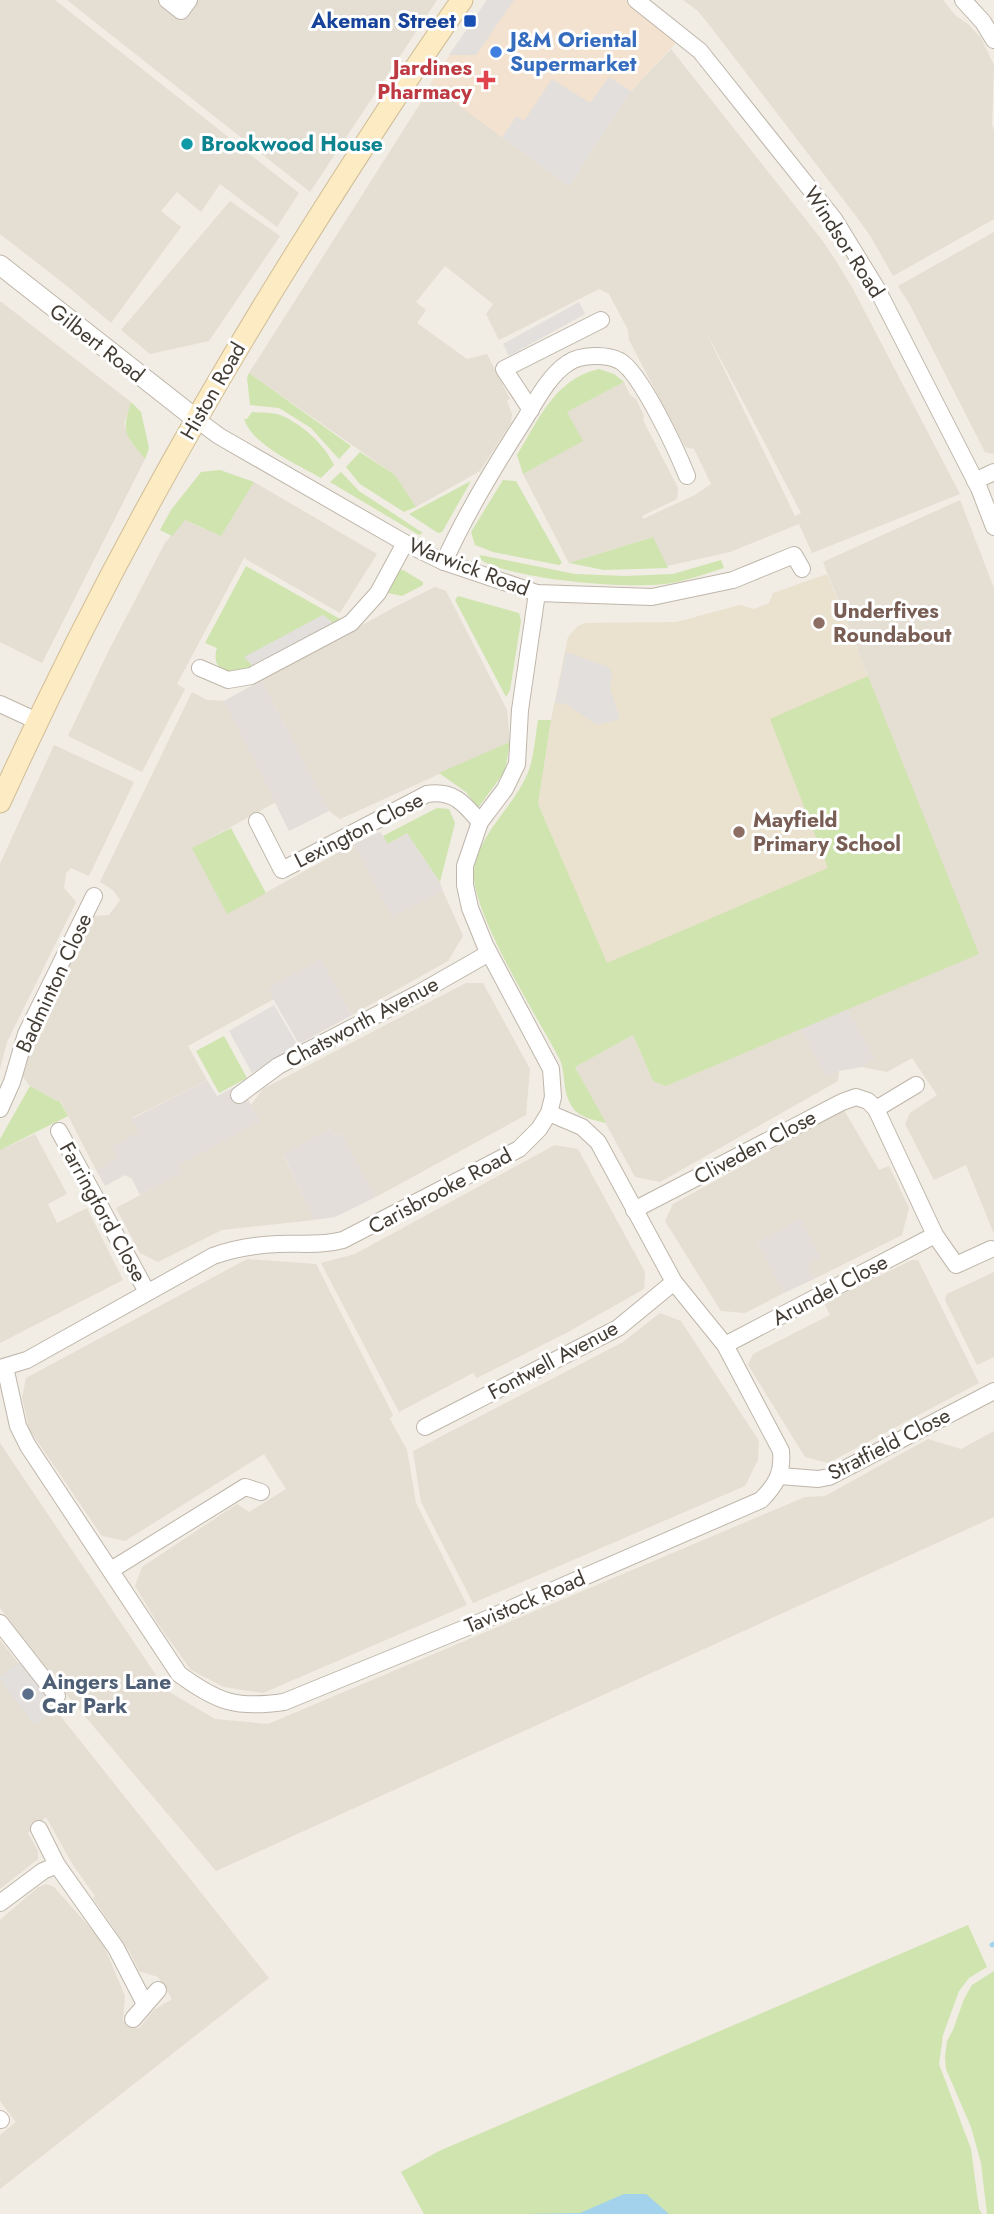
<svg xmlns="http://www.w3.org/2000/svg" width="994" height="2214" font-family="Jost,sans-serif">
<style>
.residential{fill:#e5ded2;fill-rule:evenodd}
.commercial{fill:#f3e2cf}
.industrial{fill:#e3ded9}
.education{fill:#eae1ce}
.green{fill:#cfe4ae}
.parking{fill:#e2dfdc}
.water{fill:#a2d2ec}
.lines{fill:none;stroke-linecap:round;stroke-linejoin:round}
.stream{stroke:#a2d2ec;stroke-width:5}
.minor-casing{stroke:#bfb6aa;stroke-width:18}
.tertiary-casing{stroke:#bfb6aa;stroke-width:21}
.secondary-casing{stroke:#d0bd96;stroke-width:23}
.minor{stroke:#fff;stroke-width:16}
.tertiary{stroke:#fff;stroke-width:19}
.secondary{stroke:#fcebc3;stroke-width:21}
.transit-dot{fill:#1a4fb4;stroke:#fff;stroke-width:2.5}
.shop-dot{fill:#3f7fe0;stroke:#fff;stroke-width:2.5}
.health-dot{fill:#e0444e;stroke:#fff;stroke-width:2.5}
.culture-dot{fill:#0f9aa8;stroke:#fff;stroke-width:2.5}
.education-dot{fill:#8d6e63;stroke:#fff;stroke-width:2.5}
.service-dot{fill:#5c6f8a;stroke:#fff;stroke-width:2.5}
.labels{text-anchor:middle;stroke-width:6;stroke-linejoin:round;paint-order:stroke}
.transit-label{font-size:21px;font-weight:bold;fill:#164399;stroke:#fff;text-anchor:end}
.shop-label{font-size:21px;font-weight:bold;fill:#366cbe;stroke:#fff;text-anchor:start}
.health-label{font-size:21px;font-weight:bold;fill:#be3a42;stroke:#fff;text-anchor:end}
.culture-label{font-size:21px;font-weight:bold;fill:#0d838f;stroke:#fff;text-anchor:start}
.street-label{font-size:21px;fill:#433c34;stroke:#fff}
.education-label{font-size:21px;font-weight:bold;fill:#785e54;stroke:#fff;text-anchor:start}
.service-label{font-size:21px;font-weight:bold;fill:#4e5e75;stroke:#fff;text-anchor:start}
</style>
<rect width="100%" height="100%" fill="#f1ece4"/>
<g class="residential">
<polygon points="0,0 55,0 299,193 277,227 220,184 201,212 177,192 161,211 181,227 111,323 67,286 0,234"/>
<polygon points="67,0 437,0 310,192"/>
<polygon points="683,0 943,0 956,16 968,24 981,38 994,65 992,125 994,131 994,219 893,276 871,237 859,220 710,26 698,11"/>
<path d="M671,49L822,240L836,261L853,289L960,494L812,553L799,524L730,552L667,566L652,537L569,563L523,474L582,441L567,412L624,382L630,395L636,399L644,416L643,420L678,488L677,499L642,516L643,519L695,495L711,484L694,449L685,447L629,340L628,330L609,294L599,289L499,340L486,314L493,304L445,266L416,302L426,310L417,323L467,359L487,354L510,399L507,401L512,414L511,423L480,471L416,507L395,475L249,373L432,85L569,187L631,91ZM705,330L747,409L801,513L795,516Z"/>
<polygon points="230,201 280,236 209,341 150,354 121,330"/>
<polygon points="994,232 994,454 985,452 910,305 898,286"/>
<polygon points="0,301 131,402 124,424 130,441 145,459 42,663 0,642"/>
<polygon points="254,482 377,554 340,613 244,558 177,684 185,689 142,772 68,736 109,650 165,543 184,520 221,536"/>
<polygon points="960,500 994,588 994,1234 966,1165 934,1180 905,1124 910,1113 937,1095 912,1058 887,1072 862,1067 875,1059 848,1009 978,954 823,562"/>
<polygon points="435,587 446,591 507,710 510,742 340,819 329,811 262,680 393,608"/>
<polygon points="192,692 207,700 224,701 276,802 193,848 227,914 354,844 392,917 443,891 463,936 448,961 352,1015 321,959 268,988 274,999 188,1046 207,1080 132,1118 139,1132 113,1147 117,1158 96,1170 60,1100 57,1101 30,1086 19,1072 33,1034 93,916 109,915 120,900 113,890 100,882"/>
<polygon points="54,745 134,782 89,876 71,868 66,873 64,888 76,902 7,1042 0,1069 0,864"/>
<polygon points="466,983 483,983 530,1069 526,1115 376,1197 341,1133 335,1136 331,1128 283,1155 314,1220 222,1230 158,1262 140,1253 116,1208 182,1173 179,1165 260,1122 251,1105 263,1089"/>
<polygon points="801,1029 826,1077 839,1071 838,1081 660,1182 635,1177 575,1067 633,1035 653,1081 666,1086"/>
<polygon points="844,1110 879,1170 889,1166 909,1208 902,1235 814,1279 807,1264 820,1257 770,1235 757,1243 784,1293 745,1313 721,1311 665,1221 673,1204"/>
<polygon points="35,1134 67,1194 48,1204 57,1223 87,1208 123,1280 0,1343 0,1150"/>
<polygon points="555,1145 578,1149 645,1272 644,1289 568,1332 477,1378 473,1373 399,1412 321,1263 355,1254"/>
<polygon points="247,1259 316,1264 393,1415 390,1419 407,1450 416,1503 467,1605 263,1693 224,1687 191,1670 158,1624 135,1586 142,1567 237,1504 249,1512 286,1489 264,1454 125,1541 102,1536 29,1429 22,1397 26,1378"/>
<polygon points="912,1260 918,1260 979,1383 828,1463 805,1457 748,1365 753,1354 830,1315 824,1303"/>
<polygon points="994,1272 994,1357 977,1365 945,1300 947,1294"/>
<polygon points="660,1313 681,1321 759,1441 758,1460 745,1486 473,1603 421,1502 413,1451 623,1342"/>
<polygon points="994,1431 994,1517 216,1871 67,1695 0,1608 0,1443 166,1690 215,1719 268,1724 805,1497 825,1496 928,1439 961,1449"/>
<polygon points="0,1640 269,1978 0,2189 0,2135 16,2122 0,2101 0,1920 37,1888 46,1884 54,1887 102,1941 125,1996 123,2020 131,2027 139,2028 154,2010 172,1999 158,1977 139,1971 129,1951 93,1898 95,1896 73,1865 46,1817 28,1833 38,1851 38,1859 0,1889"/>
</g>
<polygon class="commercial" points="487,0 636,0 683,35 631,91 569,187 430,84"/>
<g class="industrial">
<polygon points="262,680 329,811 289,831 224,701"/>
<polygon points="380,832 389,844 407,833 440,882 443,891 392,917 354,844"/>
<polygon points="321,959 352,1015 299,1044 267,988"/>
<polygon points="848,1009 875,1059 862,1067 839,1071 826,1078 801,1029"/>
<polygon points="207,1080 217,1096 240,1084 260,1122 179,1165 183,1173 140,1195 132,1179 125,1175 105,1186 96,1170 117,1158 112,1147 138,1132 132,1119"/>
<polygon points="331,1128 335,1136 341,1133 376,1197 335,1217 314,1220 283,1154"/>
<polygon points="800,1218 820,1257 807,1264 814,1279 784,1293 757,1243"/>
</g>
<polygon class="education" points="827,574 979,954 666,1086 653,1081 606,963 538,804 551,720 568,637 578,626 585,623 676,622 740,605 754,609 769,603 773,593"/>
<g class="green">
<path d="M599,369L614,374L624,382L567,412L583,441L523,474L517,455C539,419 555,379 599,369Z"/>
<polygon points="249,373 351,446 339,459 311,428 279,408 250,405 247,378"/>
<path d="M131,402L141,412L149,448L145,459C125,434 121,433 131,402Z"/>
<path d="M252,412C261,413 272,412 280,415C302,424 324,444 334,465L321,478C298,465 252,445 244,419H247Z"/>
<polygon points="360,452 395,475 416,507 404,512 360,484 346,467"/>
<polygon points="220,470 254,482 221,536 185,520 172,536 160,530 171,510 201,472"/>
<polygon points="341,472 359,491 423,533 419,535 330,482"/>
<polygon points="503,480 516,481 562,563 559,565 493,552 475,545 471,532"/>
<polygon points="471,481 442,532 438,533 409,514"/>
<polygon points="653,537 668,568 604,570 569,563"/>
<path d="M480,555L575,574L625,576L673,574L721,560L724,568C707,573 689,580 672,583C633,590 514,580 481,560Z"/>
<path d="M246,566L342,620L334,624L323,615L245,657L253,666L229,673C217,668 213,661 217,648L205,643Z"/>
<polygon points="403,570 423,582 423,585 402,596 388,593 389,579 396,571"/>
<polygon points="458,596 519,613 521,621 510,690 506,697 455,600"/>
<path d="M868,676L979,954L666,1086L653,1081L633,1035L575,1067L606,1123C595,1120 580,1118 573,1108C561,1092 567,1074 559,1058C538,1018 469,909 474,870C479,834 511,809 526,777C534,761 535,738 538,720H551L538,804L607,963L828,868L770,719Z"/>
<polygon points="510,742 505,771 478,808 466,792 439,773"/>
<polygon points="437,808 449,809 455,823 440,882 407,833 388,844 383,836"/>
<polygon points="231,828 266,893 227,914 192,848"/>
<polygon points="224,1036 247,1078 219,1093 196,1051"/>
<polygon points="30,1086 57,1101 59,1100 68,1116 0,1150 0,1139"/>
<polygon points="968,1925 987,1967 969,1978 959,1991 943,2035 939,2064 971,2149 979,2209 982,2214 424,2214 401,2172 439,2151"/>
<polygon points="994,1971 994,2214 987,2214 981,2163 971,2127 946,2069 945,2057 947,2041 953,2030 964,1999 972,1985"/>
</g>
<g class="parking">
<polygon points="487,0 514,0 476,55 449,55"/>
<polygon points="609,77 631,91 569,187 502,137 517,116 524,121 552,79 590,103"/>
<polygon points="579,302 585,314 509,356 503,344"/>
<polygon points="323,615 334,624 253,666 244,657"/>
<polygon points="566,652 608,667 612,673 610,689 620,719 597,725 566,704 555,703"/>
<polygon points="274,1005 298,1046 252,1073 229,1031"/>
<polygon points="20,1662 56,1709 35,1725 0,1680 0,1677"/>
</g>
<polygon class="water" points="624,2194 646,2194 669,2214 523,2214 580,2213"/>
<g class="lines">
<polyline class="stream" points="992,1945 994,1944"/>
<g class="minor-casing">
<g id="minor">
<polyline points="167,0 181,11 189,0"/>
<polyline points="636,0 700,51 834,219 877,289 979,488 994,527"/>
<polyline points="963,0 983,22 994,40"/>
<polyline points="531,410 504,369 601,320"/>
<polyline points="196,419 219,436 405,543 444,562 537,593 652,597 733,580 794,555 802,569"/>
<polyline points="975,481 994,472"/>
<path d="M444,562C466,513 494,467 523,422C535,403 548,376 568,363C581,354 607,354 620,361C641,373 677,451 687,476"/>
<polyline points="200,668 228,680 251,676 351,623 378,593 405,543"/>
<polyline points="0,704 37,721"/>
<path d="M257,821L282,870L427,794C453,790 464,803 480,822"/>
<polyline points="239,1095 278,1066 419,993 489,953"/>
<polyline points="0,1109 12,1082 26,1034 94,896"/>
<polyline points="876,1109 916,1085"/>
<polyline points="59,1131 147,1292"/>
<polyline points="634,1210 842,1102 856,1097 868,1101 876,1109 935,1235 956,1265 991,1249"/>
<polyline points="725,1345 935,1235"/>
<path d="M5,1367L18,1426L28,1446L179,1674C217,1702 236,1709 284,1702L480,1622L761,1500C776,1485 783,1473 781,1451L725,1345L674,1282L598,1142L582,1127L549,1113"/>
<path d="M0,1368L27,1360L213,1256C235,1248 255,1245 278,1244C300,1243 321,1246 343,1240L519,1149L539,1129L549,1113L553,1097L551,1069L485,945L470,908L465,885V866L480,822L505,789L517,764L520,710L537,593"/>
<polyline points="425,1427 618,1328 674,1282"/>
<polyline points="780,1476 818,1479 829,1477 994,1391"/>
<polyline points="111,1570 245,1487 261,1492"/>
<polyline points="0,1623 57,1696"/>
<polyline points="57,1865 116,1948 145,2004"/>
<polyline points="0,1903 43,1871 57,1865 39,1829"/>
<polyline points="133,2019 158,1990"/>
<polyline points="0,2119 1,2120"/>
</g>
</g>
<g class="tertiary-casing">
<polyline id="tertiary" points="0,265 196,419"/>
</g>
<g class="secondary-casing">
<path id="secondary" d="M0,802C85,615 182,436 291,261C346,173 402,85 462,0"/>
</g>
<use href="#minor" class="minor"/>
<use href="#tertiary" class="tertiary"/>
<use href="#secondary" class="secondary"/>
</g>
<rect class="transit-dot" x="463" y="14" width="14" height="14" rx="3.5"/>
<circle class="shop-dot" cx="496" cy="52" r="7"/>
<path class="health-dot" d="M482.5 69.5h7v7h7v7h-7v7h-7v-7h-7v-7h7z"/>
<circle class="culture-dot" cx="187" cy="144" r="7"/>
<g class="education-dot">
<circle cx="819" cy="623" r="7"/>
<circle cx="739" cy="832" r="7"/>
</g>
<circle class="service-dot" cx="28" cy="1694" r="7"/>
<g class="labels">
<g class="transit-label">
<text x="456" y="28">Akeman Street</text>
</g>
<g class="shop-label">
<text x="510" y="47">J&amp;M Oriental<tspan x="510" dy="24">Supermarket</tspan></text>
</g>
<g class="health-label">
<text x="472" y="75">Jardines<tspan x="472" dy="24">Pharmacy</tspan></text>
</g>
<g class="culture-label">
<text x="201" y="151">Brookwood House</text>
</g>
<g class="street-label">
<text transform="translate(844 242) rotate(57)" y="7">Windsor Road</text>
<text transform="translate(97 343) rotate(38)" y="7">Gilbert Road</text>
<text transform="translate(213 391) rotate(-60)" y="7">Histon Road</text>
<text transform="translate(469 567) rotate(21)" y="7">Warwick Road</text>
<text transform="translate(359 830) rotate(-27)" y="7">Lexington Close</text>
<text transform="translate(54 983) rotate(-65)" y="7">Badminton Close</text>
<text transform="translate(362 1022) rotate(-28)" y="7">Chatsworth Avenue</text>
<text transform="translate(755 1147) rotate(-28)" y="7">Cliveden Close</text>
<text transform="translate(440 1191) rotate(-28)" y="7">Carisbrooke Road</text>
<text transform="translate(103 1212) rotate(61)" y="7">Farringford Close</text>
<text transform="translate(830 1290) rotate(-28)" y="7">Arundel Close</text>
<text transform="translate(553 1360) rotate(-28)" y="7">Fontwell Avenue</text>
<text transform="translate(889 1444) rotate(-27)" y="7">Stratfield Close</text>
<text transform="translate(525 1602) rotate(-23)" y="7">Tavistock Road</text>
</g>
<g class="education-label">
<text x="833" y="618">Underfives<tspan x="833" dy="24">Roundabout</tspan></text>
<text x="753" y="827">Mayfield<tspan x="753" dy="24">Primary School</tspan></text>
</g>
<g class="service-label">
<text x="42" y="1689">Aingers Lane<tspan x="42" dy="24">Car Park</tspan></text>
</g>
</g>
</svg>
